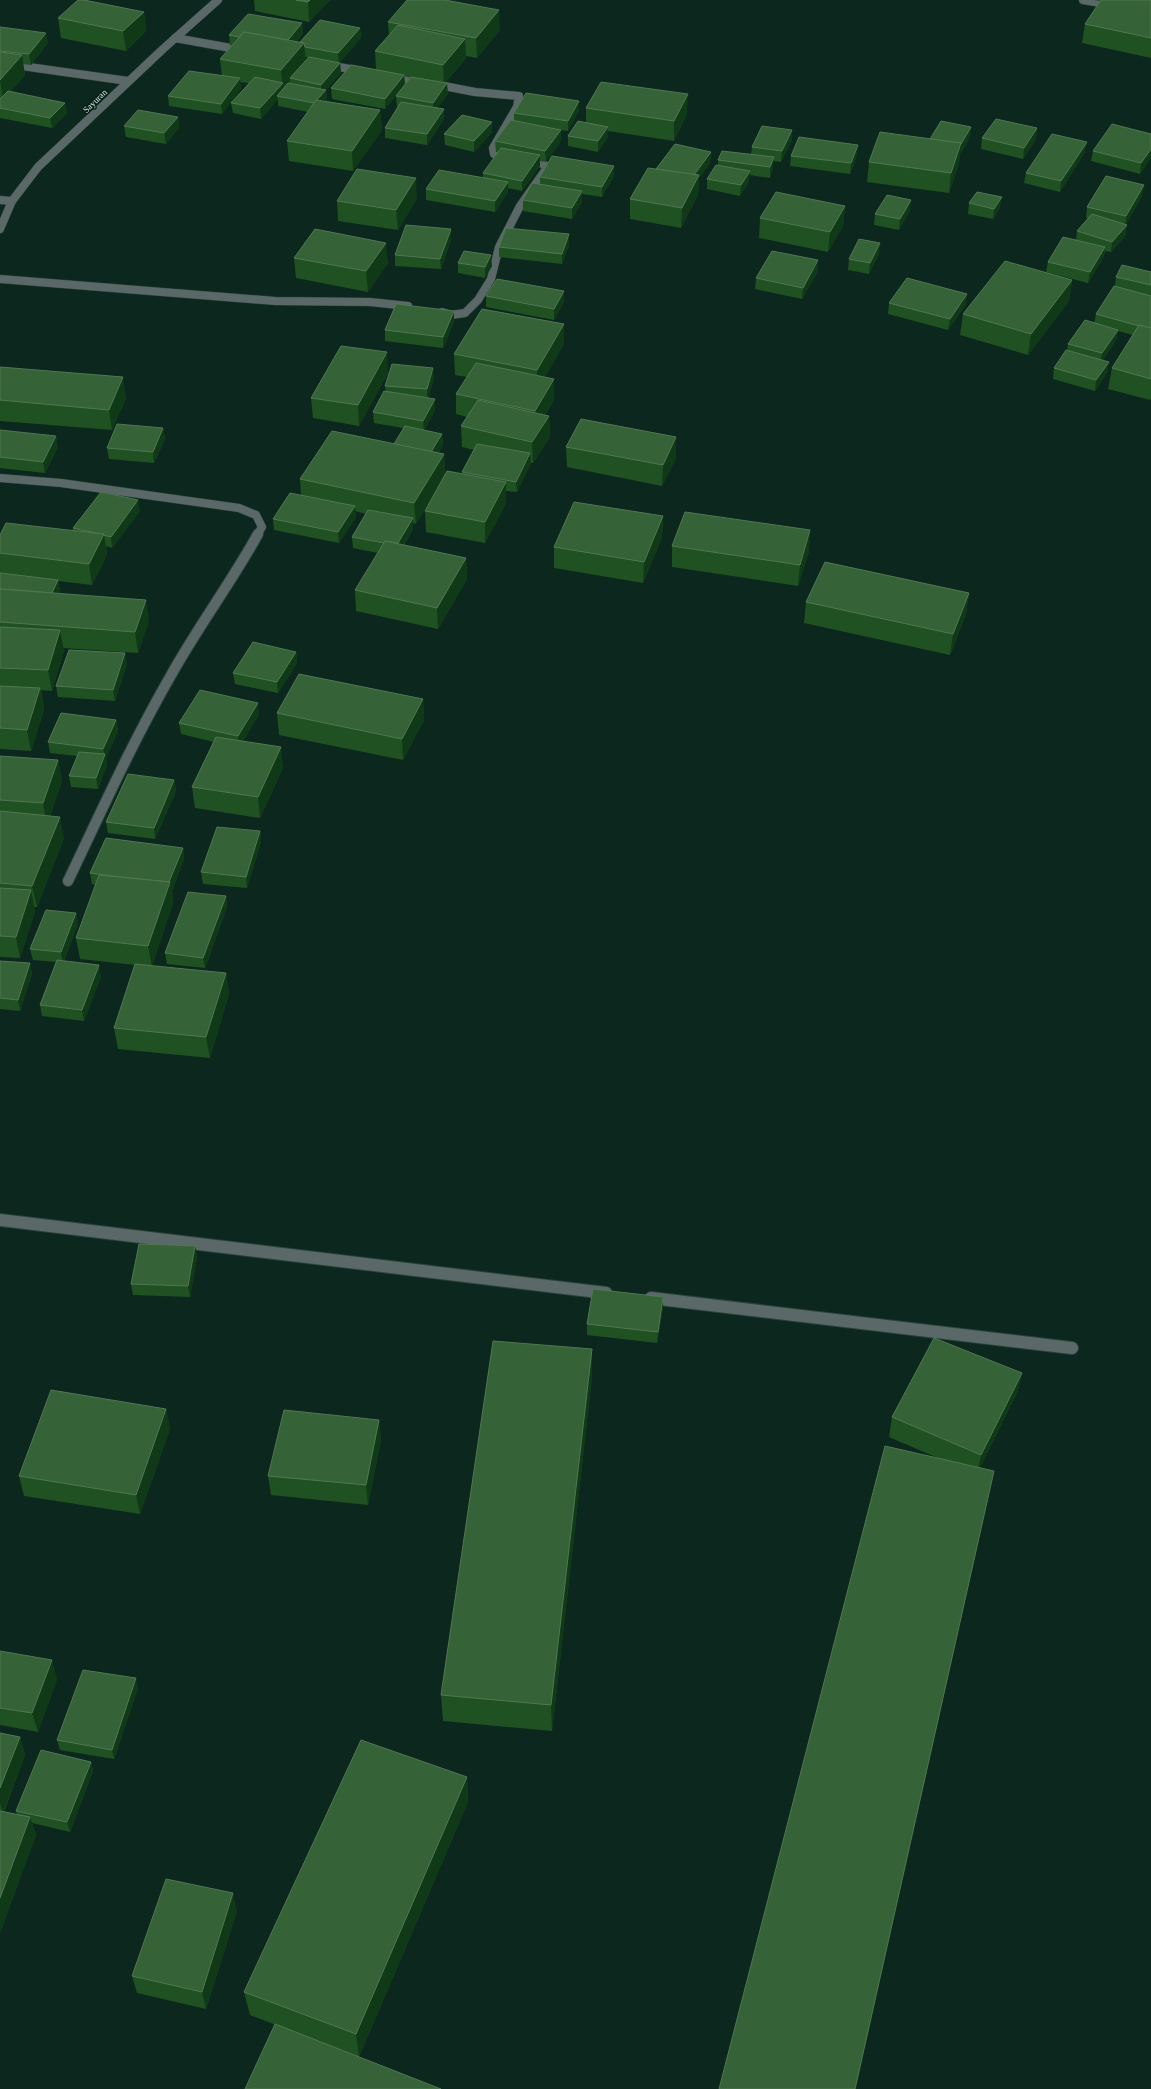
<svg xmlns="http://www.w3.org/2000/svg" width="1151" height="2089" font-family="Georgia,serif">
<style>
.lines{fill:none;stroke-linecap:round;stroke-linejoin:round}
.service-casing{stroke:#2a433a;stroke-width:14}
.minor-far1-casing{stroke:#2a433a;stroke-width:9}
.minor-casing{stroke:#2a433a;stroke-width:12}
.service{stroke:#5a6867;stroke-width:12}
.minor-far1{stroke:#5a6867;stroke-width:8}
.minor{stroke:#5a6867;stroke-width:10}
.wall{fill:#205122;fill-rule:evenodd}
.shaded-wall{fill:#103917}
.building{fill:#356237;stroke:#507853}
.labels{text-anchor:middle;stroke-width:3;stroke-linejoin:round;paint-order:stroke}
.far-street-label{font-size:9px;fill:#dfefe8;stroke:#031e14}
</style>
<rect width="100%" height="100%" fill="#0c271e"/>
<g class="lines">
<g class="service-casing">
<g id="service">
<polyline points="0,1220 606,1293"/>
<polyline points="651,1298 1072,1348"/>
</g>
</g>
<g class="minor-far1-casing">
<g id="minor-far1">
<polyline points="1083,0 1112,5"/>
<polyline points="175,38 242,50"/>
<polyline points="0,63 128,81"/>
<polyline points="327,65 362,71"/>
<polyline points="392,76 475,92 519,96 517,107 493,148 494,154 510,157"/>
<polyline points="0,200 12,201"/>
<polyline points="0,229 12,201 38,167 163,49 218,0"/>
<polyline points="0,279 275,301 370,302 408,306"/>
<polyline points="442,312 451,315 465,313 478,300 491,279 499,247 520,206 546,169 544,164 528,161"/>
<polyline points="0,478 61,483 239,508 256,515 262,527 257,535"/>
</g>
</g>
<g class="minor-casing">
<path id="minor" d="M68,881C101,812 132,743 170,677C197,628 231,583 258,534"/>
</g>
<use href="#service" class="service"/>
<use href="#minor-far1" class="minor-far1"/>
<use href="#minor" class="minor"/>
</g>
<g class="wall">
<polygon points="254,0 330,0 309,22 255,11"/>
<polygon points="1094,0 1151,0 1151,58 1082,43 1085,24 1100,1"/>
<polygon points="144,12 146,31 126,51 61,38 58,18"/>
<path d="M388,22L500,30L477,58L466,56V58L445,83L448,94L437,108L444,109V119L427,145L385,138V128L398,107H397L396,96L403,87L385,109L332,99L331,88L376,70L375,51L389,35ZM404,76L411,78L405,85Z"/>
<path d="M302,23L303,34L296,42H300L360,28L361,38L339,63H340L341,73L326,90L327,101H326L380,110L382,130L353,171L289,161L287,141L308,112L278,106V99L261,119L233,113L231,103L249,83L240,82L241,89L222,114L169,106L168,96L222,76L220,59L232,46L230,45L229,35ZM305,57L308,58L306,61Z"/>
<polygon points="0,27 48,43 31,65 23,64 25,75 10,92 65,103 67,113 52,128 0,118"/>
<polygon points="579,101 579,111 568,131 561,130 561,141 546,162 540,161 540,166 522,191 508,188 508,192 495,212 426,200 426,189 483,177 483,173 498,152 496,152 495,141 514,121 514,113"/>
<polygon points="586,108 687,114 674,141 608,131 608,137 598,152 568,146 568,136 586,123"/>
<polygon points="178,117 179,128 166,144 126,137 124,126"/>
<polygon points="492,122 492,132 474,152 445,145 444,134"/>
<polygon points="971,127 970,137 960,154 959,163 949,193 867,182 869,162 930,139"/>
<polygon points="1037,128 1036,139 1023,159 981,149 982,138"/>
<polygon points="1151,134 1151,157 1140,174 1091,161 1093,151"/>
<polygon points="792,140 781,162 773,161 773,168 770,178 749,175 749,182 740,196 707,189 707,179 718,165 718,160 751,154 752,147"/>
<polygon points="711,152 710,163 699,178 698,195 681,228 630,219 630,199 656,169"/>
<polygon points="1085,152 1060,192 1024,183 1026,173"/>
<polygon points="857,155 850,174 790,166 791,156"/>
<polygon points="614,176 602,197 582,194 582,202 572,219 523,211 523,200 540,185 540,177"/>
<polygon points="1144,185 1142,196 1126,224 1126,235 1111,252 1105,251 1103,258 1088,283 1046,272 1048,262 1076,240 1077,231 1088,218 1086,218 1087,207"/>
<polygon points="417,198 398,230 338,221 337,201"/>
<polygon points="969,203 1000,208 993,219 968,214"/>
<polygon points="845,206 843,226 828,252 759,238 760,218"/>
<polygon points="910,210 899,230 874,225 875,214"/>
<polygon points="569,234 569,245 562,264 499,257 499,247"/>
<polygon points="451,240 441,269 395,266 395,255"/>
<polygon points="879,254 869,274 848,270 849,259"/>
<polygon points="294,258 388,263 368,292 296,278"/>
<polygon points="818,260 818,271 802,299 755,289 756,278"/>
<polygon points="458,263 492,266 485,278 458,273"/>
<polygon points="1151,272 1151,399 1150,400 1108,389 1112,368 1133,335 1118,331 1116,340 1103,360 1107,373 1095,391 1053,379 1054,368 1067,351 1068,344 1094,323 1096,314 1115,286 1116,277"/>
<polygon points="1072,280 1069,301 1028,355 960,335 963,314"/>
<polygon points="564,291 564,302 554,320 486,307 486,296"/>
<polygon points="889,303 966,304 948,330 888,314"/>
<polygon points="454,322 443,348 385,341 385,330"/>
<polygon points="564,344 545,377 554,400 545,415 549,416 550,437 533,463 531,463 517,492 506,491 506,503 485,543 426,532 425,511 440,484 416,524 413,523 413,529 404,545 466,558 467,579 438,629 356,611 355,590 378,553 353,548 352,537 366,514 355,511 356,517 339,543 274,530 273,519 301,495 300,479 394,444 403,428 374,423 373,412 386,392 385,386 434,378 428,398 435,410 424,430 442,434 443,445 438,453 444,454 445,474 463,474 462,472 474,450 462,447 461,426 467,417 456,414 456,394 467,377 455,375 454,354"/>
<polygon points="0,367 126,398 112,430 0,421"/>
<polygon points="388,373 359,426 313,418 311,398"/>
<polygon points="163,428 165,439 154,463 109,459 107,448"/>
<polygon points="0,430 58,447 45,473 0,468"/>
<polygon points="676,437 676,458 662,486 567,467 566,447"/>
<polygon points="140,511 112,548 106,546 107,555 92,585 58,581 60,591 59,593 149,621 138,653 63,648 64,651 52,691 41,690 44,710 31,751 0,749 0,535 73,531 73,528"/>
<polygon points="663,516 662,537 643,583 554,568 554,547"/>
<polygon points="672,546 809,551 798,586 672,567"/>
<polygon points="969,593 966,614 950,655 804,623 806,602"/>
<polygon points="296,652 297,663 278,693 235,684 233,673"/>
<polygon points="127,664 115,701 58,697 56,686"/>
<polygon points="423,699 424,720 403,760 279,735 277,713"/>
<polygon points="259,714 243,741 283,768 260,818 195,808 192,787 214,742 181,734 179,723"/>
<polygon points="116,720 118,731 106,758 107,765 98,789 71,787 69,776 77,756 50,753 48,742"/>
<polygon points="0,756 58,760 62,781 50,816 64,838 37,907 34,907 35,911 20,958 0,957"/>
<polygon points="174,780 176,791 155,839 108,833 106,822"/>
<polygon points="260,831 261,842 247,888 203,884 201,872"/>
<polygon points="183,848 184,859 172,891 173,903 152,966 226,973 229,994 210,1058 118,1049 114,1028 135,965 80,959 76,938 96,885 92,884 90,873"/>
<polygon points="226,896 227,907 205,968 167,964 165,953"/>
<polygon points="76,913 78,924 64,961 101,976 84,1021 42,1016 40,1005 56,962 33,960 30,949"/>
<polygon points="0,961 30,963 32,974 20,1011 0,1009"/>
<polygon points="195,1246 197,1257 190,1297 133,1295 131,1284"/>
<polygon points="663,1297 663,1308 657,1343 587,1335 587,1324"/>
<polygon points="592,1349 592,1377 552,1731 443,1721 441,1695"/>
<polygon points="1022,1373 1017,1393 980,1468 987,1505 940,1459 889,1437 892,1417"/>
<polygon points="166,1409 170,1429 140,1514 24,1496 19,1476"/>
<polygon points="379,1420 381,1440 368,1505 271,1495 268,1476"/>
<polygon points="0,1651 57,1679 38,1732 0,1725"/>
<polygon points="138,1688 114,1759 60,1750 57,1740"/>
<polygon points="0,1733 20,1737 25,1755 4,1812 17,1815 16,1811 91,1762 93,1771 70,1832 32,1823 36,1835 0,1933"/>
<polygon points="467,1777 468,1802 359,2057 250,2015 244,1992"/>
<polygon points="237,1911 206,2009 137,1993 132,1976"/>
</g>
<g class="shaded-wall">
<polygon points="310,0 330,0 309,22 308,2"/>
<polygon points="499,10 500,30 477,58 476,38"/>
<polygon points="144,12 146,31 126,51 123,31"/>
<polygon points="302,23 303,34 285,55 284,45"/>
<polygon points="360,28 361,38 339,64 338,53"/>
<polygon points="46,33 48,43 31,65 29,54"/>
<polygon points="465,39 466,58 444,84 443,65"/>
<polygon points="304,43 306,63 290,78 290,81 277,96 278,99 261,119 260,108 282,83 281,70"/>
<polygon points="22,55 25,75 3,100 0,80"/>
<polygon points="340,63 341,73 322,95 321,85"/>
<polygon points="404,75 405,85 385,109 385,99"/>
<polygon points="240,78 241,89 222,114 221,104"/>
<polygon points="447,83 448,94 433,113 433,103"/>
<polygon points="326,90 327,101 316,113 315,103"/>
<polygon points="688,94 687,114 674,141 674,121"/>
<polygon points="579,101 579,111 568,131 568,121"/>
<polygon points="65,103 67,113 52,128 50,118"/>
<polygon points="444,109 444,119 427,145 427,134"/>
<polygon points="380,110 382,130 353,171 352,151"/>
<polygon points="178,117 179,128 166,144 164,133"/>
<polygon points="492,122 492,132 474,152 474,141"/>
<polygon points="608,127 608,137 598,152 598,141"/>
<polygon points="971,127 970,137 960,154 959,163 949,193 951,173 960,146"/>
<polygon points="1037,128 1036,139 1023,159 1024,148"/>
<polygon points="561,130 561,141 546,162 545,151"/>
<polygon points="792,130 792,140 781,162 782,151"/>
<polygon points="1087,142 1085,152 1060,192 1061,181"/>
<polygon points="858,145 857,155 850,174 851,163"/>
<polygon points="1151,149 1151,157 1140,174 1141,163"/>
<polygon points="711,152 710,163 699,178 698,195 681,228 682,208 691,178"/>
<polygon points="540,155 540,166 522,191 522,181"/>
<polygon points="774,157 773,168 770,178 770,167"/>
<polygon points="614,166 614,176 602,197 602,187"/>
<polygon points="750,171 749,182 740,196 741,185"/>
<polygon points="416,178 417,198 398,230 396,210"/>
<polygon points="508,182 508,192 495,212 495,201"/>
<polygon points="1144,185 1142,196 1125,227 1126,216"/>
<polygon points="582,191 582,202 572,219 572,208"/>
<polygon points="1002,197 1000,208 993,219 994,209"/>
<polygon points="911,200 910,210 899,230 900,219"/>
<polygon points="845,206 843,226 828,252 830,232"/>
<polygon points="1127,225 1126,235 1111,252 1112,242"/>
<polygon points="451,229 451,240 441,269 440,259"/>
<polygon points="569,234 569,245 562,264 562,254"/>
<polygon points="386,243 388,263 368,292 366,271"/>
<polygon points="880,243 879,254 869,274 870,263"/>
<polygon points="1105,247 1103,258 1088,283 1090,272"/>
<polygon points="491,255 492,266 485,278 485,267"/>
<polygon points="818,260 818,271 802,299 803,288"/>
<polygon points="1072,280 1069,301 1028,355 1031,334"/>
<polygon points="564,291 564,302 554,320 554,309"/>
<polygon points="967,294 966,304 948,330 950,319"/>
<polygon points="454,311 454,322 443,348 443,337"/>
<polygon points="564,324 564,344 537,391 537,370"/>
<polygon points="1118,330 1116,340 1100,364 1102,353"/>
<polygon points="387,352 388,373 359,426 358,405"/>
<polygon points="1109,362 1107,373 1095,391 1096,380"/>
<polygon points="433,368 434,378 427,400 427,389"/>
<polygon points="123,377 126,398 112,430 109,410"/>
<polygon points="554,379 554,400 535,431 535,411"/>
<polygon points="435,399 435,410 424,432 423,421"/>
<polygon points="549,416 550,437 533,463 532,442"/>
<polygon points="163,428 165,439 154,463 153,452"/>
<polygon points="442,434 443,445 428,468 428,457"/>
<polygon points="56,436 58,447 45,473 43,462"/>
<polygon points="676,437 676,458 662,486 663,465"/>
<polygon points="530,453 531,464 517,492 516,482"/>
<polygon points="444,454 445,475 416,524 414,503"/>
<polygon points="506,482 506,503 485,543 485,522"/>
<polygon points="138,500 140,511 112,548 111,537"/>
<polygon points="355,506 356,517 339,543 338,532"/>
<polygon points="663,516 662,537 643,583 644,562"/>
<polygon points="413,518 413,529 397,556 397,545"/>
<polygon points="810,530 809,551 798,586 800,565"/>
<polygon points="104,534 107,555 92,585 89,564"/>
<polygon points="466,558 467,579 438,629 437,608"/>
<polygon points="58,580 60,591 51,609 49,598"/>
<polygon points="969,593 966,614 950,655 953,634"/>
<polygon points="146,600 149,621 138,653 135,632"/>
<polygon points="60,630 64,651 52,691 48,670"/>
<polygon points="296,652 297,663 278,693 277,682"/>
<polygon points="125,653 127,664 115,701 113,690"/>
<polygon points="40,688 44,710 31,751 27,730"/>
<polygon points="423,699 424,720 403,760 402,739"/>
<polygon points="258,703 259,714 239,747 238,736"/>
<polygon points="116,720 118,731 106,758 107,765 98,789 96,778 105,756 103,749"/>
<polygon points="281,747 283,768 260,818 258,797"/>
<polygon points="58,760 62,781 47,824 43,803"/>
<polygon points="174,780 176,791 155,839 154,828"/>
<polygon points="60,817 64,838 37,907 32,886"/>
<polygon points="260,831 261,842 247,888 246,877"/>
<polygon points="183,848 184,859 172,891 173,903 152,967 148,946 168,884"/>
<polygon points="31,890 35,911 20,958 16,937"/>
<polygon points="226,896 227,907 205,968 203,958"/>
<polygon points="76,913 78,924 63,963 61,952"/>
<polygon points="30,963 32,974 20,1011 18,1000"/>
<polygon points="99,965 101,976 84,1021 82,1010"/>
<polygon points="226,973 229,994 210,1058 206,1037"/>
<polygon points="195,1246 197,1257 190,1297 188,1286"/>
<polygon points="663,1297 663,1308 657,1343 658,1332"/>
<polygon points="592,1349 592,1377 552,1731 551,1705"/>
<polygon points="1022,1373 1017,1393 977,1475 981,1455"/>
<polygon points="166,1409 170,1429 140,1514 136,1495"/>
<polygon points="379,1420 381,1440 368,1505 366,1485"/>
<polygon points="994,1471 856,2089 855,2089"/>
<polygon points="52,1660 57,1679 38,1732 32,1713"/>
<polygon points="136,1678 138,1688 114,1759 112,1750"/>
<polygon points="20,1737 25,1755 3,1813 0,1803 0,1788"/>
<polygon points="91,1762 93,1771 70,1832 67,1822"/>
<polygon points="467,1777 468,1802 359,2057 356,2034"/>
<polygon points="30,1817 36,1835 0,1933 0,1898"/>
<polygon points="233,1893 237,1911 206,2009 202,1992"/>
</g>
<g class="building">
<polygon points="78,0 84,0 144,12 123,31 58,18"/>
<polygon points="296,0 310,0 308,2"/>
<polygon points="407,0 445,0 499,10 476,38 388,22"/>
<polygon points="1101,0 1151,0 1151,38 1085,24"/>
<polygon points="248,14 302,23 288,40 244,32 239,37 229,35"/>
<polygon points="320,20 360,28 338,53 305,47 304,43 300,42"/>
<polygon points="398,25 465,39 443,65 375,51"/>
<polygon points="0,27 46,33 29,54 0,51"/>
<polygon points="244,32 304,43 281,70 220,59"/>
<polygon points="0,52 22,55 0,80"/>
<polygon points="309,57 340,63 321,85 290,78"/>
<polygon points="351,65 404,75 385,99 331,88"/>
<polygon points="189,71 240,78 221,104 168,96"/>
<polygon points="255,77 283,83 260,108 231,103"/>
<polygon points="411,77 447,83 433,103 396,96"/>
<polygon points="601,82 688,94 674,121 586,108"/>
<polygon points="288,83 326,90 314,103 277,96"/>
<polygon points="8,91 65,103 50,118 0,108 0,99"/>
<polygon points="526,93 579,101 568,121 514,113"/>
<polygon points="316,100 380,110 352,151 287,141"/>
<polygon points="401,102 444,109 427,134 385,128"/>
<polygon points="138,110 178,117 164,133 124,126"/>
<polygon points="462,115 492,122 474,141 444,134"/>
<polygon points="996,119 1037,128 1024,148 982,138"/>
<polygon points="511,120 561,130 545,151 495,141"/>
<polygon points="578,121 608,127 598,141 568,136"/>
<polygon points="941,121 971,127 961,144 961,143 930,139"/>
<polygon points="1112,124 1151,134 1151,149 1141,163 1093,151"/>
<polygon points="762,126 792,130 782,151 752,147"/>
<polygon points="880,132 961,143 951,173 869,162"/>
<polygon points="1052,134 1087,142 1061,181 1026,173"/>
<polygon points="799,137 858,145 851,163 791,156"/>
<polygon points="675,144 711,152 694,175 656,169"/>
<polygon points="501,148 540,155 522,181 483,173"/>
<polygon points="722,151 774,157 770,167 718,160"/>
<polygon points="552,156 614,166 602,187 540,177"/>
<polygon points="716,165 750,171 741,185 707,179"/>
<polygon points="648,168 699,175 682,208 630,199"/>
<polygon points="357,169 416,178 396,210 337,201"/>
<polygon points="439,170 508,182 495,201 426,189"/>
<polygon points="1106,176 1144,185 1126,216 1087,207"/>
<polygon points="532,183 582,191 572,208 523,200"/>
<polygon points="776,192 845,206 830,232 760,218"/>
<polygon points="977,192 1002,197 994,209 969,203"/>
<polygon points="887,195 911,200 900,219 875,214"/>
<polygon points="1092,214 1127,225 1112,242 1077,231"/>
<polygon points="406,225 451,229 440,259 395,255"/>
<polygon points="506,228 569,234 562,254 499,247"/>
<polygon points="315,229 386,243 366,271 294,258"/>
<polygon points="1063,237 1105,247 1090,272 1048,262"/>
<polygon points="859,239 880,243 870,263 849,259"/>
<polygon points="464,251 491,255 485,267 458,263"/>
<polygon points="772,251 818,260 803,288 756,278"/>
<polygon points="1005,261 1072,280 1031,334 963,314"/>
<polygon points="1122,265 1151,272 1151,285 1116,277"/>
<polygon points="907,278 967,294 950,319 889,303"/>
<polygon points="497,279 564,291 554,309 486,296"/>
<polygon points="1114,286 1151,296 1151,327 1150,328 1139,325 1139,326 1096,314"/>
<polygon points="396,304 454,311 443,337 385,330"/>
<polygon points="482,309 564,324 537,370 454,354"/>
<polygon points="1085,320 1118,330 1102,353 1068,344"/>
<polygon points="1139,325 1151,328 1151,379 1112,368"/>
<polygon points="341,346 387,352 358,405 311,398"/>
<polygon points="1066,350 1109,362 1096,380 1054,368"/>
<polygon points="476,363 554,379 535,411 456,394"/>
<polygon points="392,364 433,368 427,389 385,386"/>
<polygon points="0,367 123,377 109,410 0,400"/>
<polygon points="384,391 435,399 423,421 373,412"/>
<polygon points="478,400 549,416 532,442 461,426"/>
<polygon points="581,419 676,437 663,465 566,447"/>
<polygon points="117,424 163,428 153,452 107,448"/>
<polygon points="405,426 442,434 431,452 394,444"/>
<polygon points="0,430 56,436 43,462 0,457"/>
<polygon points="332,431 444,454 414,503 300,479"/>
<polygon points="477,444 530,453 516,482 462,472"/>
<polygon points="447,471 506,482 485,522 425,511"/>
<polygon points="101,492 138,500 111,537 103,535 104,534 95,533 73,528"/>
<polygon points="290,493 355,506 338,532 273,519"/>
<polygon points="574,502 663,516 644,562 554,547"/>
<polygon points="368,510 413,518 398,543 385,541 384,543 352,537"/>
<polygon points="685,512 810,530 800,565 672,546"/>
<polygon points="6,523 104,534 89,564 0,553 0,535"/>
<polygon points="385,541 466,558 437,608 355,590"/>
<polygon points="825,562 969,593 953,634 806,602"/>
<polygon points="0,573 58,580 52,593 0,589"/>
<polygon points="0,589 146,600 135,632 0,622"/>
<polygon points="0,627 60,630 48,670 0,668"/>
<polygon points="253,642 296,652 277,682 233,673"/>
<polygon points="69,650 125,653 113,690 56,686"/>
<polygon points="299,674 423,699 402,739 277,713"/>
<polygon points="0,686 40,688 27,730 0,728"/>
<polygon points="200,690 258,703 238,736 179,723"/>
<polygon points="61,713 116,720 103,749 48,742"/>
<polygon points="216,737 281,747 258,797 192,787"/>
<polygon points="79,752 105,754 96,778 69,776"/>
<polygon points="0,756 58,760 43,803 0,800"/>
<polygon points="128,774 174,780 154,828 106,822"/>
<polygon points="0,811 60,817 32,886 0,883"/>
<polygon points="217,827 260,831 246,877 201,872"/>
<polygon points="106,838 183,848 169,882 121,877 90,873"/>
<polygon points="99,875 170,882 148,946 76,938"/>
<polygon points="0,888 31,890 16,937 0,936"/>
<polygon points="188,892 226,896 203,958 165,953"/>
<polygon points="46,910 76,913 61,952 30,949"/>
<polygon points="57,960 99,965 82,1010 40,1005"/>
<polygon points="0,961 30,963 18,1000 0,998"/>
<polygon points="135,964 226,973 206,1037 114,1028"/>
<polygon points="139,1244 195,1246 188,1286 131,1284"/>
<polygon points="593,1289 663,1297 658,1332 587,1324"/>
<polygon points="934,1338 1022,1373 981,1455 892,1417"/>
<polygon points="493,1341 592,1349 551,1705 441,1695"/>
<polygon points="51,1390 166,1409 136,1495 19,1476"/>
<polygon points="284,1410 379,1420 366,1485 268,1476"/>
<polygon points="885,1446 994,1471 855,2089 719,2089"/>
<polygon points="0,1651 52,1660 32,1713 0,1708"/>
<polygon points="83,1670 136,1678 112,1750 57,1740"/>
<polygon points="0,1733 20,1737 0,1788"/>
<polygon points="361,1740 467,1777 356,2034 244,1992"/>
<polygon points="41,1750 91,1762 67,1822 16,1811"/>
<polygon points="0,1811 30,1817 0,1898"/>
<polygon points="166,1879 233,1893 202,1992 132,1976"/>
<polygon points="275,2024 441,2089 245,2089"/>
</g>
<g class="labels">
<g class="far-street-label">
<text transform="translate(95 101) rotate(-44)" y="3">Sayuran</text>
</g>
</g>
</svg>
